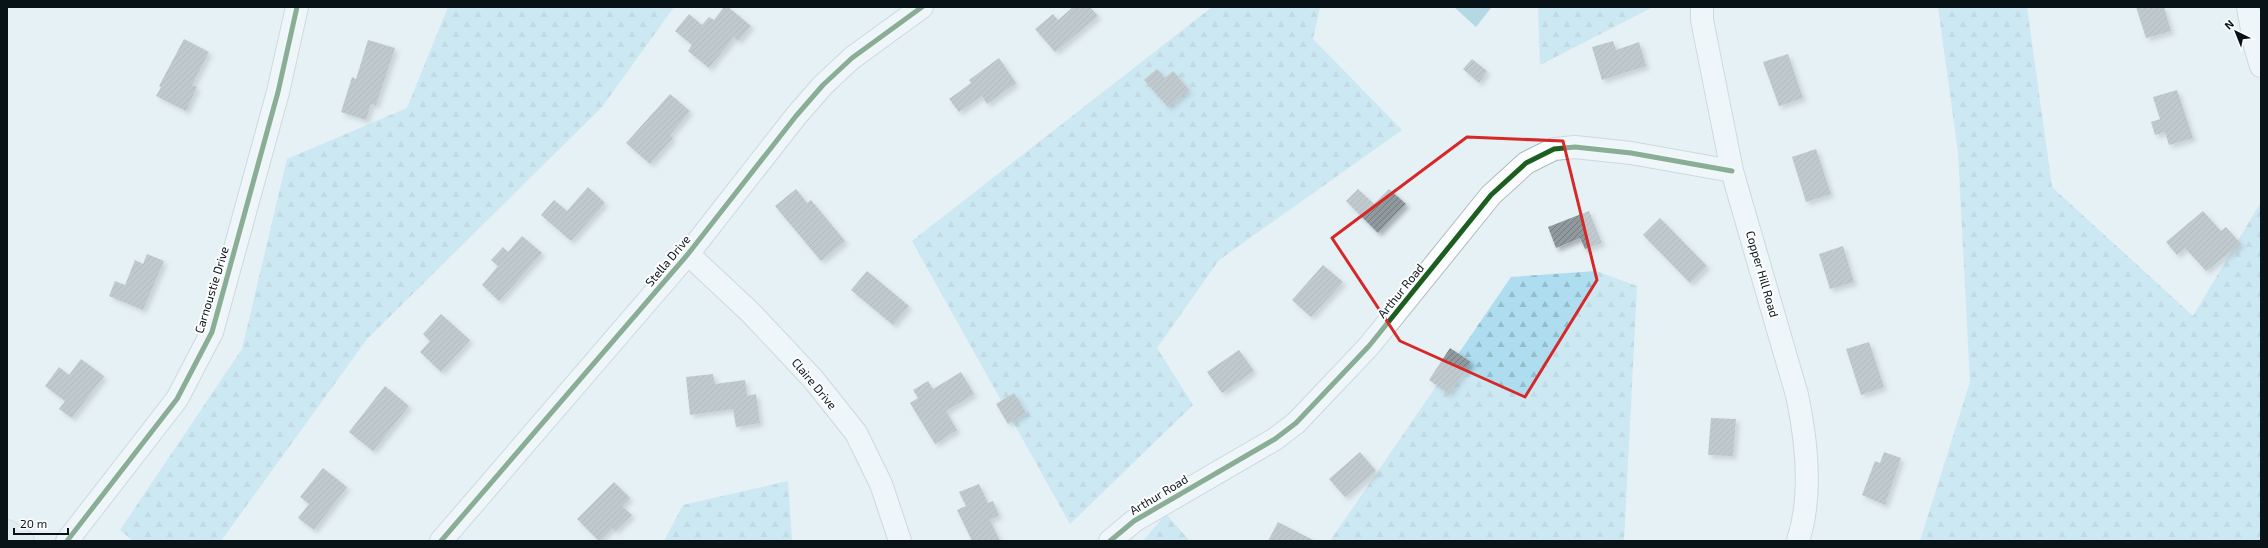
<svg xmlns="http://www.w3.org/2000/svg" width="2268" height="548" font-family="'Exo 2',sans-serif">
<style>
.forest{fill:url(#forest-firs)}
.water{fill:#7abad1}
.building{fill:url(#building-hatch);filter:url(#shadow)}
.lines{fill:none;stroke-linecap:round;stroke-linejoin:round}
.minor-casing{stroke:#b0bbbf;stroke-width:24}
.highway-casing{stroke:#c5cbcd;stroke-width:24}
.minor{stroke:#fbfdfe;stroke-width:22}
.highway{stroke:#dee8ec;stroke-width:22}
.cycleway-casing{stroke:#fdfdfd;stroke-width:8}
.cycleway{stroke:#1b5e20;stroke-width:5}
.marked{fill:none;stroke:#d62828;stroke-width:3;stroke-linejoin:round}
.labels{text-anchor:middle;stroke-width:4;stroke-linejoin:round;paint-order:stroke}
.street-label{font-size:12px;fill:#081318;stroke:#fdfdfd}
</style>
<defs>
<pattern id="forest-firs" width="22" height="20" patternUnits="userSpaceOnUse"><rect width="22" height="20" fill="#adddee"/><path d="M5 1l3.5 6h-7zM16 11l3.5 6h-7z" fill="#93bdcb"/></pattern>
<pattern id="building-hatch" width="6" height="6" patternUnits="userSpaceOnUse"><rect width="6" height="6" fill="#909a9e"/><path d="M-1 1l2-2M0 6l6-6M5 7l2-2" fill="none" stroke="#747c80"/></pattern>
<filter id="shadow"><feDropShadow dx="3.5" dy="3.5" stdDeviation="2" flood-color="#0004"/></filter>
</defs>
<rect width="100%" height="100%" fill="#e6f1f5"/>
<g class="forest">
<polygon points="448,7 674,7 602,107 367,339 221,541 133,541 120,530 242,349 287,159 407,108"/>
<polygon points="1212,7 1320,7 1313,39 1402,130 1219,260 1157,348 1193,405 1070,524 912,241"/>
<polygon points="1538,7 1653,7 1540,65"/>
<polygon points="1938,7 2027,7 2052,187 2193,316 2261,202 2261,541 1920,541 1970,382 1958,152"/>
<polygon points="1596,271 1637,286 1624,541 1330,541 1511,277"/>
<polygon points="788,481 792,541 664,541 683,505"/>
<polygon points="1166,514 1190,541 1143,541"/>
</g>
<polygon class="water" points="1454,7 1489,7 1491,8 1476,27"/>
<g class="building">
<polygon points="724,7 728,7 751,26 738,41 734,37 709,68 688,51 692,45 675,31 689,14 702,25 709,17 714,20"/>
<polygon points="1073,7 1090,7 1098,16 1055,52 1035,29 1053,14 1058,20"/>
<polygon points="2136,7 2164,7 2171,31 2146,38"/>
<polygon points="184,39 209,52 192,85 197,87 186,111 156,96 161,87 159,86"/>
<polygon points="368,40 395,48 376,105 371,104 366,120 341,112 352,77 356,79"/>
<polygon points="1613,41 1616,50 1639,42 1646,66 1602,80 1592,47"/>
<polygon points="1788,54 1803,98 1779,106 1763,62"/>
<polygon points="999,58 1016,83 987,104 982,96 959,112 949,99 971,83 969,80"/>
<polygon points="1472,59 1487,71 1479,83 1463,69"/>
<polygon points="1157,69 1165,78 1173,71 1189,90 1168,107 1144,80"/>
<polygon points="2177,90 2193,138 2169,145 2165,132 2155,135 2151,122 2160,119 2153,97"/>
<polygon points="670,94 690,111 670,135 673,138 650,164 626,143"/>
<polygon points="1816,149 1831,194 1806,202 1792,157"/>
<polygon points="588,187 605,203 571,241 541,215 554,200 567,211"/>
<polygon points="796,189 807,203 811,200 845,241 821,261 775,206"/>
<polygon points="1358,189 1374,204 1389,189 1406,204 1378,233 1346,201"/>
<polygon points="1589,211 1602,243 1585,249 1580,238 1556,248 1548,227"/>
<polygon points="2203,211 2221,231 2226,227 2241,244 2206,271 2185,248 2177,255 2166,242"/>
<polygon points="1660,218 1707,266 1690,283 1643,235"/>
<polygon points="522,236 542,253 499,301 482,285 498,266 491,260 503,247 508,252"/>
<polygon points="1843,246 1854,282 1830,289 1819,254"/>
<polygon points="147,254 164,261 143,310 109,296 115,281 125,285 135,260 143,264"/>
<polygon points="1323,265 1343,282 1311,317 1292,300"/>
<polygon points="867,271 909,306 893,325 851,290"/>
<polygon points="441,314 470,340 441,372 420,352 430,341 423,334"/>
<polygon points="1869,342 1884,387 1861,395 1846,349"/>
<polygon points="1450,348 1471,362 1449,394 1429,380"/>
<polygon points="1239,350 1254,371 1222,393 1207,372"/>
<polygon points="81,359 104,376 72,418 59,409 65,401 45,386 59,367 69,375"/>
<polygon points="961,372 974,394 946,411 957,430 935,444 910,403 918,398 913,390 928,381 933,389"/>
<polygon points="713,374 715,384 745,380 747,396 756,394 760,423 736,427 733,409 690,415 686,377"/>
<polygon points="385,386 409,406 373,451 349,432"/>
<polygon points="1014,393 1026,413 1008,424 996,404"/>
<polygon points="1711,418 1736,419 1733,456 1708,455"/>
<polygon points="1360,452 1376,471 1345,497 1329,479"/>
<polygon points="1884,452 1901,458 1885,505 1862,495 1875,461 1880,463"/>
<polygon points="323,468 347,487 314,530 298,518 309,504 300,497"/>
<polygon points="614,482 630,498 622,506 632,515 615,531 612,528 599,541 577,519"/>
<polygon points="979,484 988,503 993,501 999,515 990,520 1000,541 972,541 957,510 966,506 959,492"/>
<polygon points="1278,522 1315,541 1268,541"/>
</g>
<g class="lines">
<g class="minor-casing">
<g id="minor">
<path d="M1702,7V20L1732,171L1797,395C1807,442 1813,495 1798,541"/>
<polyline points="2248,7 2255,46 2261,66"/>
<polyline points="688,254 751,313 813,379 856,433 881,484 900,541"/>
<polyline points="67,541 177,399 212,332 278,92 297,7"/>
<polyline points="441,541 688,254 796,116 823,85 852,58 922,7"/>
<polyline points="1110,541 1134,521 1275,439 1296,423 1369,346 1491,195 1526,163 1554,149 1575,147 1631,153 1732,171"/>
</g>
</g>
<g class="highway-casing">
<polyline id="highway" points="7,531 23,541"/>
</g>
<use href="#minor" class="minor"/>
<use href="#highway" class="highway"/>
<g class="cycleway-casing">
<g id="cycleway">
<polyline points="67,541 177,399 212,332 278,92 297,7"/>
<polyline points="441,541 688,254 796,116 823,85 852,58 922,7"/>
<polyline points="1110,541 1134,521 1275,439 1296,423 1369,346 1491,195 1526,163 1554,149 1575,147 1631,153 1732,171"/>
</g>
</g>
<use href="#cycleway" class="cycleway"/>
</g>
<path d="M0 0H2268V548H0ZM1467,137L1563,141L1597,280L1525,397L1400,341L1332,238Z" fill="#e6f1f5" fill-opacity=".55" fill-rule="evenodd"/>
<path class="marked" d="M1467,137L1563,141L1597,280L1525,397L1400,341L1332,238Z"/>
<g class="labels">
<g class="street-label">
<text transform="translate(668 261) rotate(-50)" y="4">Stella Drive</text>
<text transform="translate(1762 274) rotate(74)" y="4">Copper Hill Road</text>
<text transform="translate(212 290) rotate(-73)" y="4">Carnoustie Drive</text>
<text transform="translate(1401 291) rotate(-51)" y="4">Arthur Road</text>
<text transform="translate(814 384) rotate(50)" y="4">Claire Drive</text>
<text transform="translate(1159 495) rotate(-31)" y="4">Arthur Road</text>
</g>
</g>
<rect width="2268" height="548" fill="none" stroke="#081318" stroke-width="16"/>
<g transform="translate(2236 32) rotate(317)" stroke="#fdfdfd" stroke-width="3" paint-order="stroke">
<path d="M0-3L7 15L0 10L-7 15Z" fill="#081318"/>
<text y="-6" font-size="11" font-weight="bold" text-anchor="middle" fill="#081318">N</text>
</g>
<path d="M14 528v6h54v-6" fill="none" stroke="#081318" stroke-width="2"/>
<text x="20" y="528" font-size="12" fill="#081318" stroke="#fdfdfd" stroke-width="3" paint-order="stroke">20 m</text>
</svg>
